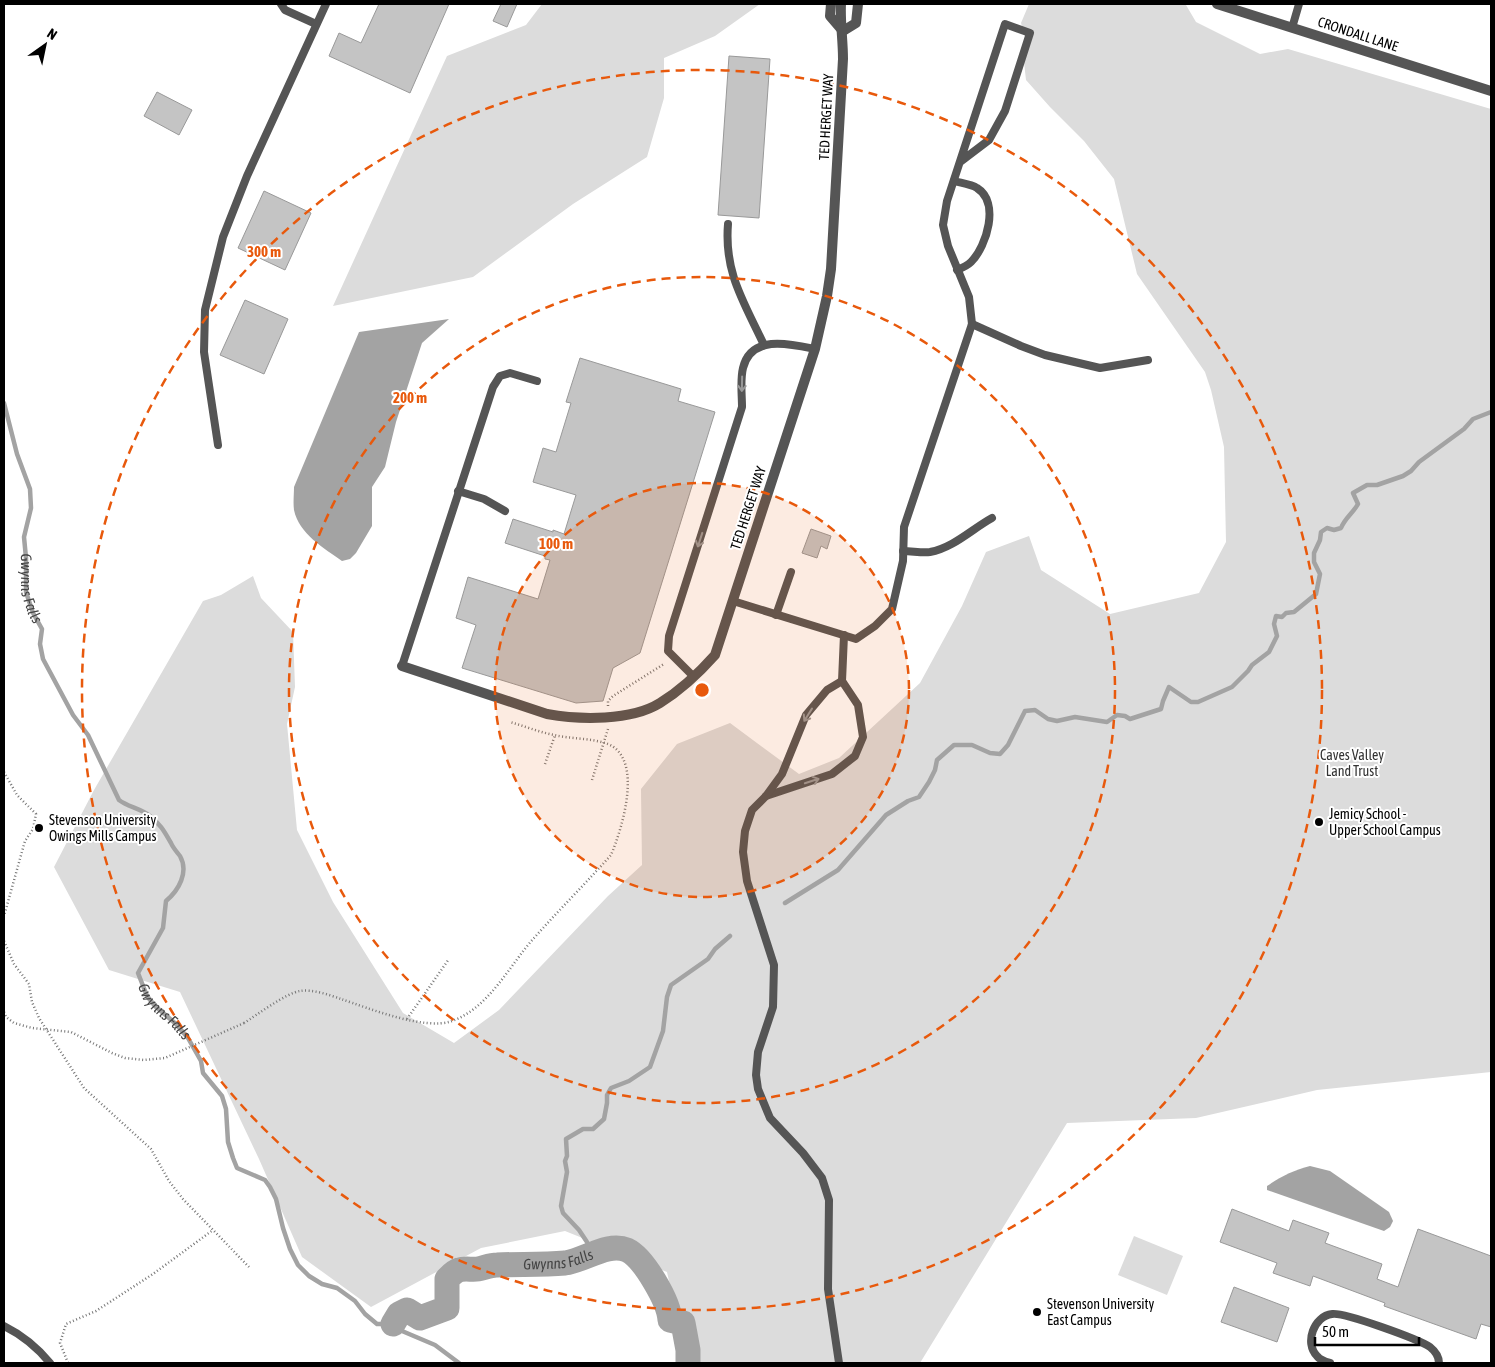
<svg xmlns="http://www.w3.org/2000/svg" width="1495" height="1367" font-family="'Asap Condensed',sans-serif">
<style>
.green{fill:#dcdcdc}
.water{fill:#a3a3a3}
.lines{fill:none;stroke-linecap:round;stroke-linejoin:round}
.stream{stroke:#a3a3a3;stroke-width:4.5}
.river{stroke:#a3a3a3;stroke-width:25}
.building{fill:#c4c4c4;stroke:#999}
.path{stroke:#777;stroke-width:2.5;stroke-dasharray:1 2.5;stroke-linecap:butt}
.service{stroke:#555;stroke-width:8}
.minor{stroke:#555;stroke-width:10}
.path-bridge{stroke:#777;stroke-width:2.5;stroke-dasharray:1 2.5;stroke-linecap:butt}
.oneway{stroke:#999}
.ring{fill:none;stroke:#e8590c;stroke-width:2.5;stroke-dasharray:9 6}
.poi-dot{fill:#000;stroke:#fff;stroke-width:2}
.labels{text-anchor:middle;stroke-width:4;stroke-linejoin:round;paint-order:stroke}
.street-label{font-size:14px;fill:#000;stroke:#fff}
.park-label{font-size:14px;fill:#333;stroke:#fff}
.poi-label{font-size:14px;fill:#000;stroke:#fff;text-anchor:start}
.water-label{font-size:15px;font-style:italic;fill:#444;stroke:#fff}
.centre{fill:#e8590c;stroke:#fff;stroke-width:2.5}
.ring-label{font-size:15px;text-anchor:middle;font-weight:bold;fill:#e8590c;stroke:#fff;stroke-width:4;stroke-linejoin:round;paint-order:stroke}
</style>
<rect width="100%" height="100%" fill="#fff"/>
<g class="green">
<polygon points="542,4 760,4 715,36 664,58 664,98 647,157 573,204 473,277 333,306 447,56 526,25"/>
<polygon points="1029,4 1181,4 1186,5 1196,22 1260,54 1288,49 1491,109 1491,1072 1317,1090 1196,1118 1067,1123 920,1363 687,1363 667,1272 565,1231 481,1248 371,1307 302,1257 259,1159 180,992 109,970 54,867 94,790 203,601 221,595 253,576 261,598 293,632 295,687 287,724 297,830 333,902 403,1013 454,1043 499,1010 608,896 642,865 641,789 677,744 730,723 799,774 839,758 920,683 962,606 986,552 1029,536 1041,570 1110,614 1199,593 1226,542 1224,447 1211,390 1205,372 1137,274 1114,179 1084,141 1050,107 1026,80 1023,53 1026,40 1021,23"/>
<polygon points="1134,1236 1183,1256 1167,1295 1118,1275"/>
</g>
<g class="water">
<path d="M449,319L422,343L396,422L385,467L372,487V526L356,553L350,559L342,561C324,548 299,534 294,510C293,503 294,494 294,487L359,332Z"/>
<path d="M1310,1166L1330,1171L1389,1212L1393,1221L1390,1227L1384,1231L1267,1190V1186C1280,1177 1294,1170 1310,1166Z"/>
</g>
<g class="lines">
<g class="stream">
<path id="s1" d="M4,403L17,454L30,489L31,508L24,537L26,558V592L33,613L42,629L40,644L43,659L73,715L88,735L119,800C128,807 140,808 150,816C161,825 164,831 171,843C173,848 177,852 180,856C189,872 179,890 166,901L163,928L138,973L147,996L155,1006L176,1024L188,1038L201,1061L203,1073L222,1096L226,1109L228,1142L233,1158L237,1168L265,1180L270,1187L276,1199L283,1228L290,1249L298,1265L309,1276L322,1284L337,1288L355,1301L365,1314L377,1324H393L402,1331L435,1345L459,1363"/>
<path d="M785,903L838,870L886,815L908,801L919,797L929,782L935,770L937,760L954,745H972L990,753L1000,754L1008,745L1025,711L1035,710L1048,719L1057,721L1075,717L1107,722L1117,715L1125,716L1130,719L1161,709L1163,701L1169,687L1191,702H1198L1232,687L1248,671L1252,665L1269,652L1277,636L1274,624L1276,616L1282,617L1286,613L1294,612L1316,594L1320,574L1314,562V553L1320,540L1321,532L1327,528L1334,530L1341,528C1345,518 1353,513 1358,504L1353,493L1367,485H1377L1403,476L1411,471L1419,462L1464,429L1473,419L1491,412"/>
<polyline points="583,1259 589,1245 579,1230 563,1213 561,1206 567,1172 565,1161 567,1156 566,1139 583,1129 593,1129 604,1119 607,1103 607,1095 611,1088 629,1081 650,1067 663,1031 667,997 671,985 708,959 715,949 730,936"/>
</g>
<path class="river" id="s2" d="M393,1324L399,1314L407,1310L420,1318L447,1308V1279C450,1276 455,1271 459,1270C465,1268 472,1270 478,1269C484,1268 490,1265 497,1265C519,1264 542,1265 565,1263C585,1260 608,1242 627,1250C644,1258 669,1302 670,1320L683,1323L688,1350V1363"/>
</g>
<g class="building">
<polygon points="379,4 449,4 410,93 329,56 339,33 361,43"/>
<polygon points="501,4 517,4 507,27 493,21"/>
<polygon points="729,56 770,59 759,218 718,215"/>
<polygon points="157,92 192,110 179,135 144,116"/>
<polygon points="264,191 311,213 285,270 238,248"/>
<polygon points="245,300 288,319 264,374 220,355"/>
<polygon points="580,358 681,389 678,401 715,412 640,653 613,668 603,701 576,703 462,668 476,625 456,618 468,577 538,599 550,560 545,559 545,556 505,543 513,519 553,532 553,530 564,534 576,495 533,482 543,448 556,452 571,403 566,402"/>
<polygon points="811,529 831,536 827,549 821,546 817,558 802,553"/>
<polygon points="1232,1209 1289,1231 1293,1220 1329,1233 1325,1243 1382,1264 1377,1279 1398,1287 1418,1229 1491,1256 1491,1327 1481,1324 1476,1339 1384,1306 1385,1303 1313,1276 1310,1286 1273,1273 1277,1263 1220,1242"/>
<polygon points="1234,1287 1289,1308 1277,1342 1221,1322"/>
</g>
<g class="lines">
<g class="path">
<polyline points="608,706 608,701 613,696 664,664"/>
<polyline points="545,764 555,735"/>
<polyline points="4,772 17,795 36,814 33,829 25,841 4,916"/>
<polyline points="592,780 608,729"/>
<polyline points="4,941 14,964 29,984 32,1002 39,1018 84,1088 151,1149 169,1181 183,1199 249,1267"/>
<polyline points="407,1019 449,959"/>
<path d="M244,1023C257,1015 286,993 300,991C312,989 330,995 341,999C368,1008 425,1031 452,1021C489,1008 509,966 534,938C559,910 586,883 611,855C622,829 644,759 608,744C592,738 571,739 554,735C539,732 524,726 510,722"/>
<polyline points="68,1363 60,1343 66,1324 96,1311 153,1274 213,1230"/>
</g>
<g class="service">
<polyline points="281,4 285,10 316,24"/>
<polyline points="1292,28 1299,4"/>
<path d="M954,181C961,183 971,184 977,188C1000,202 987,246 971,262C967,266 962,268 957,270"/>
<path d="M728,224C724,273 744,302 764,345"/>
<polyline points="972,324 1021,346 1045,355 1100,368 1148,360"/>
<polyline points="218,445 204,352 205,310 223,237 247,176 326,4"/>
<polyline points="458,491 484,499 505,511"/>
<path d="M903,551C912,551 922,553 930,552C953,548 972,529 992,518"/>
<polyline points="733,601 856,639 875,626 892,609 903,561 904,527 972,324 969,297 948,246 943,225 947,201 1005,24 1030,33 1005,111 989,140 960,162"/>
<polyline points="776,615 791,572"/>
<polyline points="402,666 493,387 500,376 510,373 537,381"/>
<path d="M694,677L668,651L669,636L742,407C742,395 740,380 743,368C751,334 791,344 815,349"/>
<polyline points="766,796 832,774 855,756 863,737 858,705 842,681 844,635"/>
<path d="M4,1326C22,1335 37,1347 50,1363"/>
<polyline points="839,1363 828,1289 829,1200 822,1178 803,1153 770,1118 758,1089 756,1075 758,1052 773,1007 774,965 747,881 743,852 745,831 752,810 766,796 782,774 806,715 827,690 842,681"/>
<path d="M1330,1363C1326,1362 1320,1360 1317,1356C1304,1343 1314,1316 1332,1314C1344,1312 1418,1339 1430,1347C1435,1351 1439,1357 1439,1363"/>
</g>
<g class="minor">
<polyline points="831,4 830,16 842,30"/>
<polyline points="1217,4 1491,91"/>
<polyline points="843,31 856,23 858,4"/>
<path d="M402,666L547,714C580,720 631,721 660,703C681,690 699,673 715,655L815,349L827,296L831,269L843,59C843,40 840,22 841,4"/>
</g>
<polyline class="path-bridge" points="4,1012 6,1017 14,1023 32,1028 71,1032 112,1053 125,1058 144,1060 165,1058 244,1023"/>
</g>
<defs><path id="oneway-shaft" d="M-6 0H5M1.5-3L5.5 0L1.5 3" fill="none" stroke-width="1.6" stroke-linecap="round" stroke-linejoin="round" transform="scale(1.25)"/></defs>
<g class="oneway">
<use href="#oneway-shaft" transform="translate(742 384) rotate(91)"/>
<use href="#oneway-shaft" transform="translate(700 540) rotate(108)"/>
<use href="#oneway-shaft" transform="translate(808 715) rotate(122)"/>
<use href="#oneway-shaft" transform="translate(812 781) rotate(-18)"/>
</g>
<circle cx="702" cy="690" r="207" fill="#e8590c" fill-opacity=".12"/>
<g class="ring">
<circle cx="702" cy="690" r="207"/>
<circle cx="702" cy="690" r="413"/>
<circle cx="702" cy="690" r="620"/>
</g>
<g class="poi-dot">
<circle cx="1319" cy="822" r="5"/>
<circle cx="39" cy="828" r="5"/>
<circle cx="1037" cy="1312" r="5"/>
</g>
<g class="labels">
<g class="street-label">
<text transform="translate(1358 34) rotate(18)" y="5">CRONDALL LANE</text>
<text transform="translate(826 117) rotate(-87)" y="5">TED HERGET WAY</text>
<text transform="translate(748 508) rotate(-72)" y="5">TED HERGET WAY</text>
</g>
<g class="park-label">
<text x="1352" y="760">Caves Valley<tspan x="1352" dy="16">Land Trust</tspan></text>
</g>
<g class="poi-label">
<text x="1329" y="819">Jemicy School -<tspan x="1329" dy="16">Upper School Campus</tspan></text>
<text x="49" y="825">Stevenson University<tspan x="49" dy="16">Owings Mills Campus</tspan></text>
<text x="1047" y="1309">Stevenson University<tspan x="1047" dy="16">East Campus</tspan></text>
</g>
<g class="water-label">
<text dy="5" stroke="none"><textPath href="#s1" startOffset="191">Gwynns Falls</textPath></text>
<text dy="5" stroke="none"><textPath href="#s1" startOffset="688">Gwynns Falls</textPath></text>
<text dy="5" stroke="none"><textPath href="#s2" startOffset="209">Gwynns Falls</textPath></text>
</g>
</g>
<circle cx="702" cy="690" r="8" class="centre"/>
<g class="ring-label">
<text x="264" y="257">300 m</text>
<text x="410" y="403">200 m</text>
<text x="556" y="549">100 m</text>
</g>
<rect width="1495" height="1367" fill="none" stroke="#000000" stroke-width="10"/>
<g transform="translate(45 45) rotate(33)" stroke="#ffffff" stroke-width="4" paint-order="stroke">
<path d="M0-4L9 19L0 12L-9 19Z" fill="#000000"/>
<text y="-8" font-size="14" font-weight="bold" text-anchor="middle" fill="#000000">N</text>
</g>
<path d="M1315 1337v8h104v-8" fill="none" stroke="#000000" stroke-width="2.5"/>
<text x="1322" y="1337" font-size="15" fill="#000000" stroke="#ffffff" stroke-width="4" paint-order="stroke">50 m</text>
</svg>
